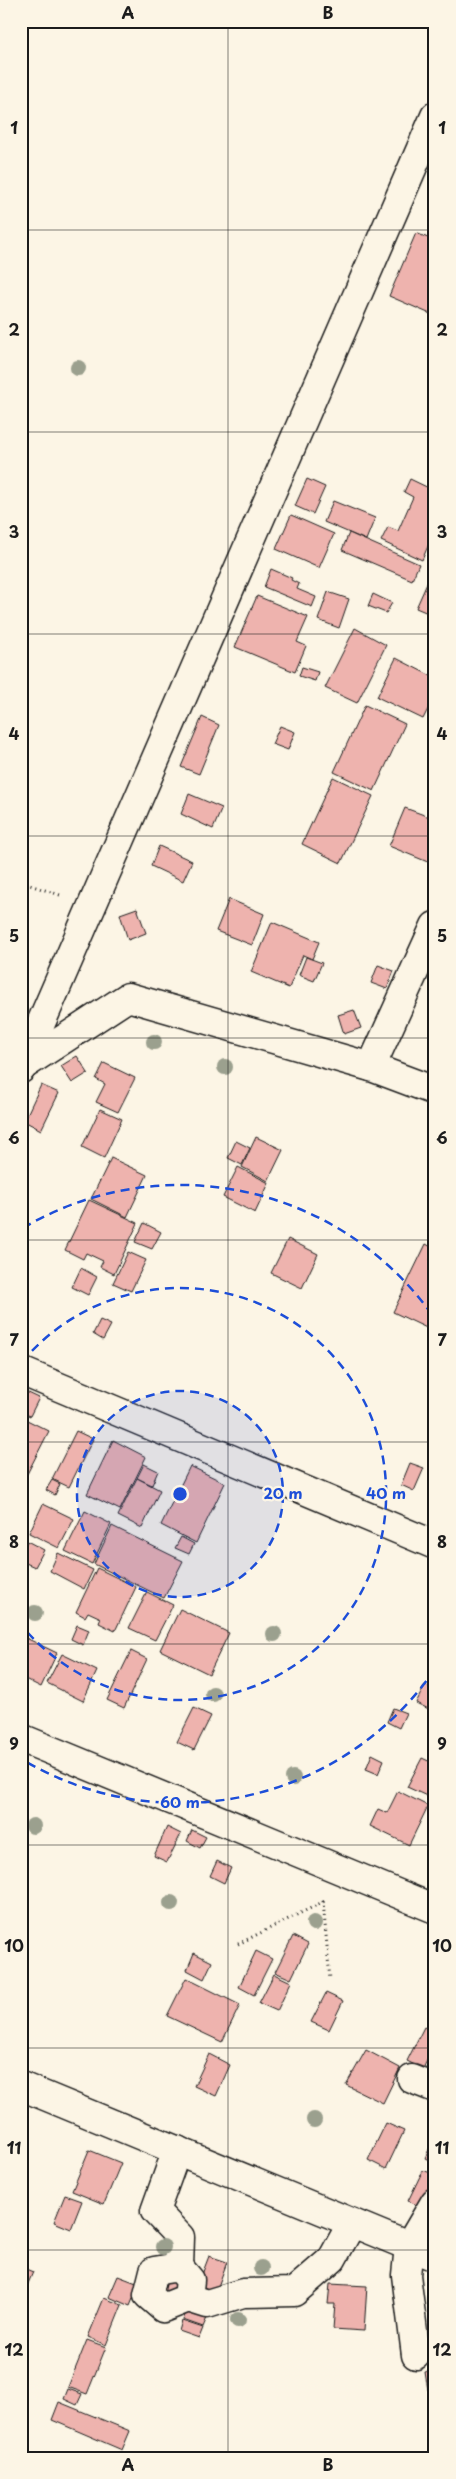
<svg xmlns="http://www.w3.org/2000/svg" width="456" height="2479" font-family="'Playpen Sans',sans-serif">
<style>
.building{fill:#eeb3ae;stroke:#1c1c1c}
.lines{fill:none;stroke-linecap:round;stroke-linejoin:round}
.minor-casing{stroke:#1c1c1c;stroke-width:31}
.path{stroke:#1c1c1c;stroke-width:3;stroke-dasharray:1 4;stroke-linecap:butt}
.minor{stroke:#fcf5e5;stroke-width:28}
.tree{fill:#9ba08e}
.grid{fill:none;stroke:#1c1c1c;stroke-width:1;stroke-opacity:0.55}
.ring{fill:none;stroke:#1d4ed8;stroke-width:2.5;stroke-dasharray:9 6}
.centre{fill:#1d4ed8;stroke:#fcf5e5;stroke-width:2.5}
.ring-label{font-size:15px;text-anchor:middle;font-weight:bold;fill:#1d4ed8;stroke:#fcf5e5;stroke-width:4.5;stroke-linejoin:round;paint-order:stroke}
.neatline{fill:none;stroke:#1c1c1c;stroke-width:2}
.grid-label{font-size:16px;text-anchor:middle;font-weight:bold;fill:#1c1c1c}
</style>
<rect width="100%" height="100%" fill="#fcf5e5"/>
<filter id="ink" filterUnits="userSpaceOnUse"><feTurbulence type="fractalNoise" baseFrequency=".02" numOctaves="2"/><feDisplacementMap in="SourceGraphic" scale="10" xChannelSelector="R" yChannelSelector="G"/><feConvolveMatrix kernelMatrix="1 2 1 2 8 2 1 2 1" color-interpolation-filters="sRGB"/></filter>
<g filter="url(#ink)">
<g class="building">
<polygon points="416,233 435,241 435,316 389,296"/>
<polygon points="307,479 325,487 313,514 295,506"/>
<polygon points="410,479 435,491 435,530 422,560 381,541 388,527 398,531 413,497 404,492"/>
<polygon points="333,501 375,518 366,540 324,522"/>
<polygon points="291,515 334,534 319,568 276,549"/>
<polygon points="349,533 419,564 412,580 342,550"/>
<polygon points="271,569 292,578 291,580 299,584 297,589 316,597 312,607 264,587"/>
<polygon points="433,570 435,571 435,616 416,608"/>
<polygon points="328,592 349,599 339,628 318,620"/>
<polygon points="373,594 392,603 386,613 368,606"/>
<polygon points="257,596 308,617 297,642 306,646 295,672 235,647"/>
<polygon points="355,628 386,645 357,703 325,688"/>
<polygon points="396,658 435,678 435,695 423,719 377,697"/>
<polygon points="302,667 318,672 315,681 299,676"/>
<polygon points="365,705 405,724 374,791 334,772"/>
<polygon points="202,717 219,725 199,774 181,767"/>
<polygon points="280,726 295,732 288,750 272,744"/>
<polygon points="333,777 373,796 341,863 302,844"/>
<polygon points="189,794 222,808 213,829 181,814"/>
<polygon points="405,808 435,819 435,865 389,846"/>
<polygon points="159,846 192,861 183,881 151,866"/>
<polygon points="229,899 264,914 252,945 216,931"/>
<polygon points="137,908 146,933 128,940 120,914"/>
<polygon points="272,922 319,942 312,959 303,955 289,988 251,972"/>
<polygon points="306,957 322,963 314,981 299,975"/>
<polygon points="378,965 394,971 387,989 371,983"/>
<polygon points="354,1010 361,1028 344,1034 338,1015"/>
<polygon points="77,1056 88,1073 72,1083 61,1066"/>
<polygon points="104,1063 135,1078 118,1112 96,1102 105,1084 96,1079"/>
<polygon points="41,1085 59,1093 41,1130 24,1121"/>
<polygon points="100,1109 122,1119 104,1158 82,1147"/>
<polygon points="256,1137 283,1150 268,1181 242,1167"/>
<polygon points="236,1141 250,1148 242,1165 228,1158"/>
<polygon points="111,1158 147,1175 127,1217 91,1199"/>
<polygon points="238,1167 269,1183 255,1213 223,1197"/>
<polygon points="89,1200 138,1223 114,1274 100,1267 103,1261 86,1253 83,1259 65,1250"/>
<polygon points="144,1223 161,1232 152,1249 135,1242"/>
<polygon points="288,1239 318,1254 302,1288 271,1273"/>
<polygon points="426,1244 435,1249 430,1260 435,1263 435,1332 393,1312"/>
<polygon points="128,1252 146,1260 131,1291 113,1283"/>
<polygon points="81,1268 97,1277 88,1295 72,1287"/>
<polygon points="100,1320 111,1325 103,1340 93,1334"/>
<polygon points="22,1390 39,1398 30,1416 21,1412"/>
<polygon points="21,1417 49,1431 27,1474 21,1471"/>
<polygon points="76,1431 93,1439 69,1487 52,1479"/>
<polygon points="113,1440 146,1457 120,1510 87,1494"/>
<polygon points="410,1463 424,1468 414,1491 401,1485"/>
<polygon points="144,1464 158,1471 152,1485 137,1478"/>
<polygon points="190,1466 225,1483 196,1543 161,1525"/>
<polygon points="137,1478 160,1490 142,1528 118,1516"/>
<polygon points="52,1480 60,1484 55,1495 46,1490"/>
<polygon points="43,1504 74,1519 59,1548 29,1533"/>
<polygon points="85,1511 111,1524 92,1564 65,1551"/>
<polygon points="112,1526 183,1561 164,1598 94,1564"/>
<polygon points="181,1537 194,1544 189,1554 175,1548"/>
<polygon points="27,1541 44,1550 35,1567 21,1561 21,1554"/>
<polygon points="58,1553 93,1570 84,1589 50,1571"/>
<polygon points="97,1568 136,1587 115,1631 99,1623 101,1618 88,1612 85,1617 76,1612"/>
<polygon points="147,1592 173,1605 155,1640 129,1628"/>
<polygon points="180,1609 229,1633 209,1674 160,1650"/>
<polygon points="77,1625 89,1630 83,1645 71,1639"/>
<polygon points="26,1638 57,1653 41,1687 21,1677 21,1648"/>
<polygon points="131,1651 147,1659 124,1708 107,1700"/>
<polygon points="62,1654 97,1671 83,1701 47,1683"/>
<polygon points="425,1685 435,1690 435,1712 416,1703"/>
<polygon points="194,1708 211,1716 194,1750 177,1742"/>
<polygon points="393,1708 406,1713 399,1728 387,1722"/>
<polygon points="372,1754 384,1760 378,1774 366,1769"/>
<polygon points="422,1758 435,1764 435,1785 429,1797 407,1787"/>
<polygon points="398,1791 428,1806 409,1845 370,1826 378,1809 387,1813"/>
<polygon points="435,1807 435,1822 429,1819"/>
<polygon points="167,1827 181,1834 167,1862 154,1856"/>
<polygon points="192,1830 206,1837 200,1848 187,1841"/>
<polygon points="217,1861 231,1868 224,1883 210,1876"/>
<polygon points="293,1936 308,1944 291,1979 275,1972"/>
<polygon points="256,1951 272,1959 254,1995 239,1987"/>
<polygon points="194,1953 212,1962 204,1979 187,1970"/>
<polygon points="274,1974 291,1982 277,2011 259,2003"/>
<polygon points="186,1978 240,2005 222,2042 167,2016"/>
<polygon points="326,1993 343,2001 329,2030 311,2022"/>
<polygon points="424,2027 435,2032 435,2043 423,2069 407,2061"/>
<polygon points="366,2050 400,2068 383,2103 346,2085"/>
<polygon points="209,2054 230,2065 216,2096 194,2086"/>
<polygon points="386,2123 404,2131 386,2169 368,2160"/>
<polygon points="432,2143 435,2144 435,2163 425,2158"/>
<polygon points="89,2150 121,2163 104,2204 72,2191"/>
<polygon points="423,2170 435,2175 435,2181 422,2208 408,2201"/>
<polygon points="65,2195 82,2201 71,2229 54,2222"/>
<polygon points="209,2256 227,2262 216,2292 198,2285"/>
<polygon points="21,2267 33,2272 21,2300"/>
<polygon points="118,2276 139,2284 130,2306 109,2297"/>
<polygon points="170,2281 176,2282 177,2297 163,2294 162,2288 165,2283"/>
<polygon points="330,2284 367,2286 364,2331 333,2329 335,2304 328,2304"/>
<polygon points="104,2298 122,2305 106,2345 88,2337"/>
<polygon points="187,2310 207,2318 203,2327 183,2320"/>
<polygon points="182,2321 203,2328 199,2338 179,2331"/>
<polygon points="87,2340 106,2347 87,2394 68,2387"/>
<polygon points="435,2370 435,2388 428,2390 425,2372"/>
<polygon points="68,2389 82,2394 77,2405 64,2399"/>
<polygon points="59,2402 130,2431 122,2450 52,2420"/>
</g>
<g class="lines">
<g class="minor-casing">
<g id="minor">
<polyline points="21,1067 128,997 371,1067 435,1091"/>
<polyline points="371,1067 435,926"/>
<polyline points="21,1069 435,116"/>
<polyline points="21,1371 435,1545"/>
<polyline points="21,1738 435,1909"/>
<polyline points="412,2079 435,2088"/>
<polyline points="21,2086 435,2257"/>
<polyline points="177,2150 155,2211 180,2237 179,2267"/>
<polyline points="188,2298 190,2280 179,2267 154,2271 148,2295 163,2308 188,2298 207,2304 243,2293 294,2292 332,2259 352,2223"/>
<polyline points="416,2355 406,2275 409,2246 435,2202"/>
</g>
</g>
<g class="path">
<polyline points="21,882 63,896"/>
<polyline points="323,1901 330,1980"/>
<polyline points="238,1944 327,1900"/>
</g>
<use href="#minor" class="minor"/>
</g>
<g class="tree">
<circle cx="78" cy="368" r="8"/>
<circle cx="154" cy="1042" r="8"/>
<circle cx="225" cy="1067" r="8"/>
<circle cx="35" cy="1613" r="8"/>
<circle cx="274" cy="1634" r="8"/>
<circle cx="213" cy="1694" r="8"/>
<circle cx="293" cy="1778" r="8"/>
<circle cx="33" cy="1826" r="8"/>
<circle cx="171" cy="1903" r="8"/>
<circle cx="314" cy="1923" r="8"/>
<circle cx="314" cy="2120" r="8"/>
<circle cx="163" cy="2247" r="8"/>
<circle cx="261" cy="2268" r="8"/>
<circle cx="238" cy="2320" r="8"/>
</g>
</g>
<path class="grid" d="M228,21V2458M21,230H435M21,432H435M21,634H435M21,836H435M21,1038H435M21,1240H435M21,1442H435M21,1644H435M21,1845H435M21,2048H435M21,2250H435"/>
<circle cx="180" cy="1494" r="103" fill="#1d4ed8" fill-opacity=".12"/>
<g class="ring">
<circle cx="180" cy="1494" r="103"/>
<path d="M22 1362A206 206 0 1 1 22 1626"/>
<path d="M435 1669A309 309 0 0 1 23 1760M23 1228A309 309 0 0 1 435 1319"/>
</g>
<circle cx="180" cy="1494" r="8" class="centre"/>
<g class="ring-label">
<text x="283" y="1499">20 m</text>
<text x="386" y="1499">40 m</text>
<text x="180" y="1808">60 m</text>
</g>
<rect width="456" height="2479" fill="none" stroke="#fcf5e5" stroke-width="55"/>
<rect x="28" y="28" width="400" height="2424" class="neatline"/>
<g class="grid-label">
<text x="128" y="19">A</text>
<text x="328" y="19">B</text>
<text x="14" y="134">1</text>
<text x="442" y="134">1</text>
<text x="14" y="336">2</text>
<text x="442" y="336">2</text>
<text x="14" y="538">3</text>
<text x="442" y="538">3</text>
<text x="14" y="740">4</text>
<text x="442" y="740">4</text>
<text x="14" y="942">5</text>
<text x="442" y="942">5</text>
<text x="14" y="1144">6</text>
<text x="442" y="1144">6</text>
<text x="14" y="1346">7</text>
<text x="442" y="1346">7</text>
<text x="14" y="1548">8</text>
<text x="442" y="1548">8</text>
<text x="14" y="1750">9</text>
<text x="442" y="1750">9</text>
<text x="14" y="1952">10</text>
<text x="442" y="1952">10</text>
<text x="14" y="2154">11</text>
<text x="442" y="2154">11</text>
<text x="14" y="2356">12</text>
<text x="442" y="2356">12</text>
<text x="128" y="2471">A</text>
<text x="328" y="2471">B</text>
</g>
</svg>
